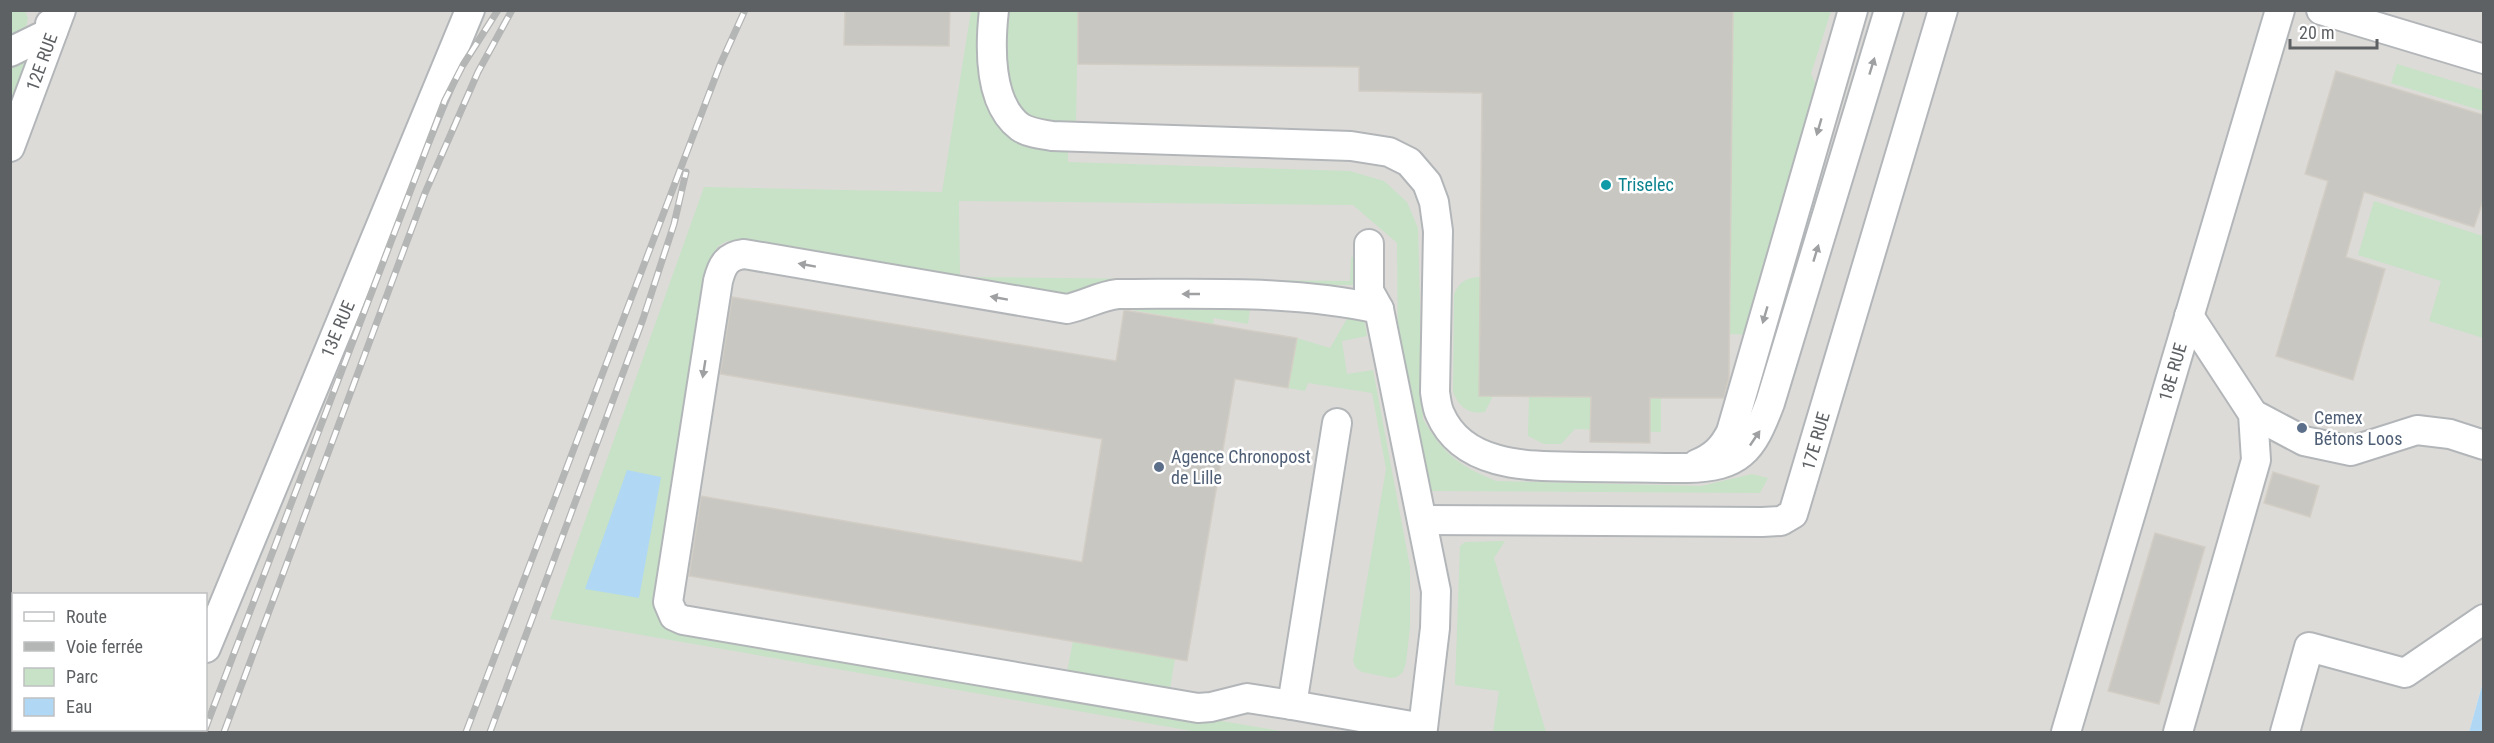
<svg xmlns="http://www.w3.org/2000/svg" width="2494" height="743" font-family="'Roboto Condensed',sans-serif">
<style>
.industrial{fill:#dddbd8;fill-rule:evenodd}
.green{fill:#c7e2c6}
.water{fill:#b0d8f4}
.building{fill:#c9c7c2;stroke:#d2cec5;stroke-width:1.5}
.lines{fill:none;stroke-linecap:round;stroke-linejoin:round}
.minor-casing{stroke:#b3b6b9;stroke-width:32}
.minor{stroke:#fff;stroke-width:28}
.rail-casing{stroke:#b4b5b5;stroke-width:7}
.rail{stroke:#fff;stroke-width:4.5;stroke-dasharray:14;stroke-linecap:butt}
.oneway{fill:#9ea0a2}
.culture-dot{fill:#0f9aa8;stroke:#fff;stroke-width:2}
.service-dot{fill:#5c6f8a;stroke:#fff;stroke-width:2}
.labels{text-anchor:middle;stroke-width:5;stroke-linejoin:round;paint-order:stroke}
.street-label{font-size:18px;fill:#5e6164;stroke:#fff}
.culture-label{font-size:18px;fill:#0d838f;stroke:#fff;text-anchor:start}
.service-label{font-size:18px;fill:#4e5e75;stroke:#fff;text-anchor:start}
</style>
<rect width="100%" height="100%" fill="#eeece6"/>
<path class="industrial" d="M10,11H2483V682L2469,732H11ZM14,594H206V730H14Z"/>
<g class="green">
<polygon points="11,11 25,11 28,18 26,27 11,37"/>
<path d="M971,11H983C981,27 977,45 978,61C980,87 994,128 1019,140C1034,148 1051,150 1068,151V162L1350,171L1384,181L1407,202L1418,228L1423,419C1444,455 1458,465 1496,481L1701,486L1752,474L1768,478L1760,493L1426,491L1398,356L1397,243L1353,205L959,201L960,277L1350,281L1351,257H1358L1357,285L1104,284L1073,296L727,241C713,247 712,257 709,271L680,629L1286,732H1198L550,619L704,187L942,192Z"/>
<path d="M1005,11H1078L1076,125C1063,125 1037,124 1026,114C999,91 1005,42 1005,11Z"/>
<polygon points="1733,11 1831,11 1811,74 1821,95 1751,335 1730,334"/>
<polygon points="24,57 28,60 16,100 11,98 11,63"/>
<polygon points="2397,64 2483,90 2483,111 2391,83"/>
<polygon points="2374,201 2483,236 2483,338 2429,321 2441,281 2358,255"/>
<path d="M1480,277L1493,396L1485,412C1469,415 1459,407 1453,392L1454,294C1460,281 1466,278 1480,277Z"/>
<polygon points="1132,300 1251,302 1248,324 1213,318 1214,324 1132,310"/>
<polygon points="1348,317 1364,319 1367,336 1342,341 1347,374 1373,370 1410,567 1410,627 1406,663 1403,672 1397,677 1391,678 1362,672 1356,668 1353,661 1386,469 1372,393 1308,383 1305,391 1288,388 1297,338 1330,348"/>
<polygon points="1529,396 1661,398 1661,432 1575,429 1561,444 1544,444 1528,436"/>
<polygon points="1505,541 1494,558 1546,732 1493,732 1499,691 1455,685 1460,546 1465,542"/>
<polygon points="1073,641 1175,659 1170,689 1067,672"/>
</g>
<g class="water">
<polygon points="627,470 661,477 639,598 585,589"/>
<polygon points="2483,682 2483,732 2469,732"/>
</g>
<g class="building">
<polygon points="845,10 950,10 949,46 844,45"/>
<polygon points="1078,10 1733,10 1729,378 1724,398 1650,398 1650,443 1590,442 1591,397 1479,396 1482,93 1359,91 1359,67 1078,64"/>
<polygon points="2336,71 2484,115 2484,198 2474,227 2364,192 2346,257 2385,269 2353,380 2276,356 2328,181 2305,174"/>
<polygon points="732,297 1116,361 1124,310 1297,338 1288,388 1235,379 1187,661 689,576 701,496 1082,562 1102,439 720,374"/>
<polygon points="2273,472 2319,486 2310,517 2264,503"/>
<polygon points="2155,533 2205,547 2159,704 2108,691"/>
</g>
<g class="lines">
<g class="minor-casing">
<g id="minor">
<path d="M994,10C990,45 988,103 1020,127C1029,133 1041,134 1052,136L1351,146L1389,152L1409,162L1427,183L1434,202L1438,231L1435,392C1436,399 1437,408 1440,414C1464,470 1536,466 1586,467C1619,467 1653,468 1687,468C1740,467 1752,451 1770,403L1889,10"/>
<polyline points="2321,10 2484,59"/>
<polyline points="10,52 53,31 50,24"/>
<polyline points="10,147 61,10"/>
<polyline points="2253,414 2304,441 2351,451 2417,430 2450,434 2484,445"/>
<polyline points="1337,423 1292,705 1423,728 1435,628 1436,591 1379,309 1369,291 1369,244"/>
<path d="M1697,464C1714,457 1723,448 1731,432L1853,10"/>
<polyline points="1422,520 1762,522 1781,521 1793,514 1943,10"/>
<polyline points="206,648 470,10"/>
<path d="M1292,705L1247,698L1211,707L1198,708L683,620L674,616L668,602L718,281C722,265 727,256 744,254L1067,309C1085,305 1100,296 1118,294C1205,294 1294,290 1379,309"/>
<polyline points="170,732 172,730"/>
<polyline points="2066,732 2280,10"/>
<polyline points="2178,732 2256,460 2253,414 2189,316"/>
<polyline points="2285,732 2309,647 2405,673 2484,619"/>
</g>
</g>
<use href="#minor" class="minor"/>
<g class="rail-casing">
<g id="rail">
<polyline points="204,732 445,100 463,65 498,10"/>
<polyline points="224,732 425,193 478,72 512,10"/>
<polyline points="466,732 720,65 745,10"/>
<polyline points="490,732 643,319 674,224 686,172"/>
</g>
</g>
<use href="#rail" class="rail"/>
</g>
<defs><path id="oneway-solid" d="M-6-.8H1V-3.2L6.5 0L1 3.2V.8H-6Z" transform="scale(1.5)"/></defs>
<g class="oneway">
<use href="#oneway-solid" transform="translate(1872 66) rotate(-73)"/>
<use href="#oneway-solid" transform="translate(1819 127) rotate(106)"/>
<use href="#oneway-solid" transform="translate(1816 253) rotate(-73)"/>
<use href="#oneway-solid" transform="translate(807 265) rotate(-170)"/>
<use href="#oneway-solid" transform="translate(1191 294) rotate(-180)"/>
<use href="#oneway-solid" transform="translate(999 298) rotate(-170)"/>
<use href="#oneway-solid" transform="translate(1765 315) rotate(106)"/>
<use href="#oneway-solid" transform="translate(704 369) rotate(99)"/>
<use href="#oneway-solid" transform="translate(1755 438) rotate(-56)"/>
</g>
<circle class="culture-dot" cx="1606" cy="185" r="6"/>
<g class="service-dot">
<circle cx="2302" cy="428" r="6"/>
<circle cx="1159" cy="467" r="6"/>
</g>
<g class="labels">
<g class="street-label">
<text transform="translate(42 62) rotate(-70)" y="6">12E RUE</text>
<text transform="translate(338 329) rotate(-67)" y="6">13E RUE</text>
<text transform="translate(2173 372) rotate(-74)" y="6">18E RUE</text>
<text transform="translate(1816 441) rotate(-74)" y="6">17E RUE</text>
</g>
<g class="culture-label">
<text x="1618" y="191">Triselec</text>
</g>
<g class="service-label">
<text x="2314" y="424">Cemex<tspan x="2314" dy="21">Bétons Loos</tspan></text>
<text x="1171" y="463">Agence Chronopost<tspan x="1171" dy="21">de Lille</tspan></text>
</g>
</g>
<rect width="2494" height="743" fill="none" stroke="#5e6164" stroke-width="24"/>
<rect x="12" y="593" width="195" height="138" fill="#ffffff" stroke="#bfc0c1" stroke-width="1.5"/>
<rect x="24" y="612" width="30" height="9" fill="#ffffff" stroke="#bfc0c1" stroke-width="1.5"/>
<text x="66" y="623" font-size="18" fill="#5e6164">Route</text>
<rect x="24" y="642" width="30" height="9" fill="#b4b5b5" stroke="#bfc0c1" stroke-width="1.5"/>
<text x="66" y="653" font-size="18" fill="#5e6164">Voie ferrée</text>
<rect x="24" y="668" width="30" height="18" fill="#c7e2c6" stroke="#bfc0c1" stroke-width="1.5"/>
<text x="66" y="683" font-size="18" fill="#5e6164">Parc</text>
<rect x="24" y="698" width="30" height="18" fill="#b0d8f4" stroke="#bfc0c1" stroke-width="1.5"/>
<text x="66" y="713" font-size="18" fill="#5e6164">Eau</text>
<path d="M2290 39v9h87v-9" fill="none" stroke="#5e6164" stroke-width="3"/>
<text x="2299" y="39" font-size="18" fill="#5e6164" stroke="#ffffff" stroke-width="4.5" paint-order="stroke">20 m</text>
</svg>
